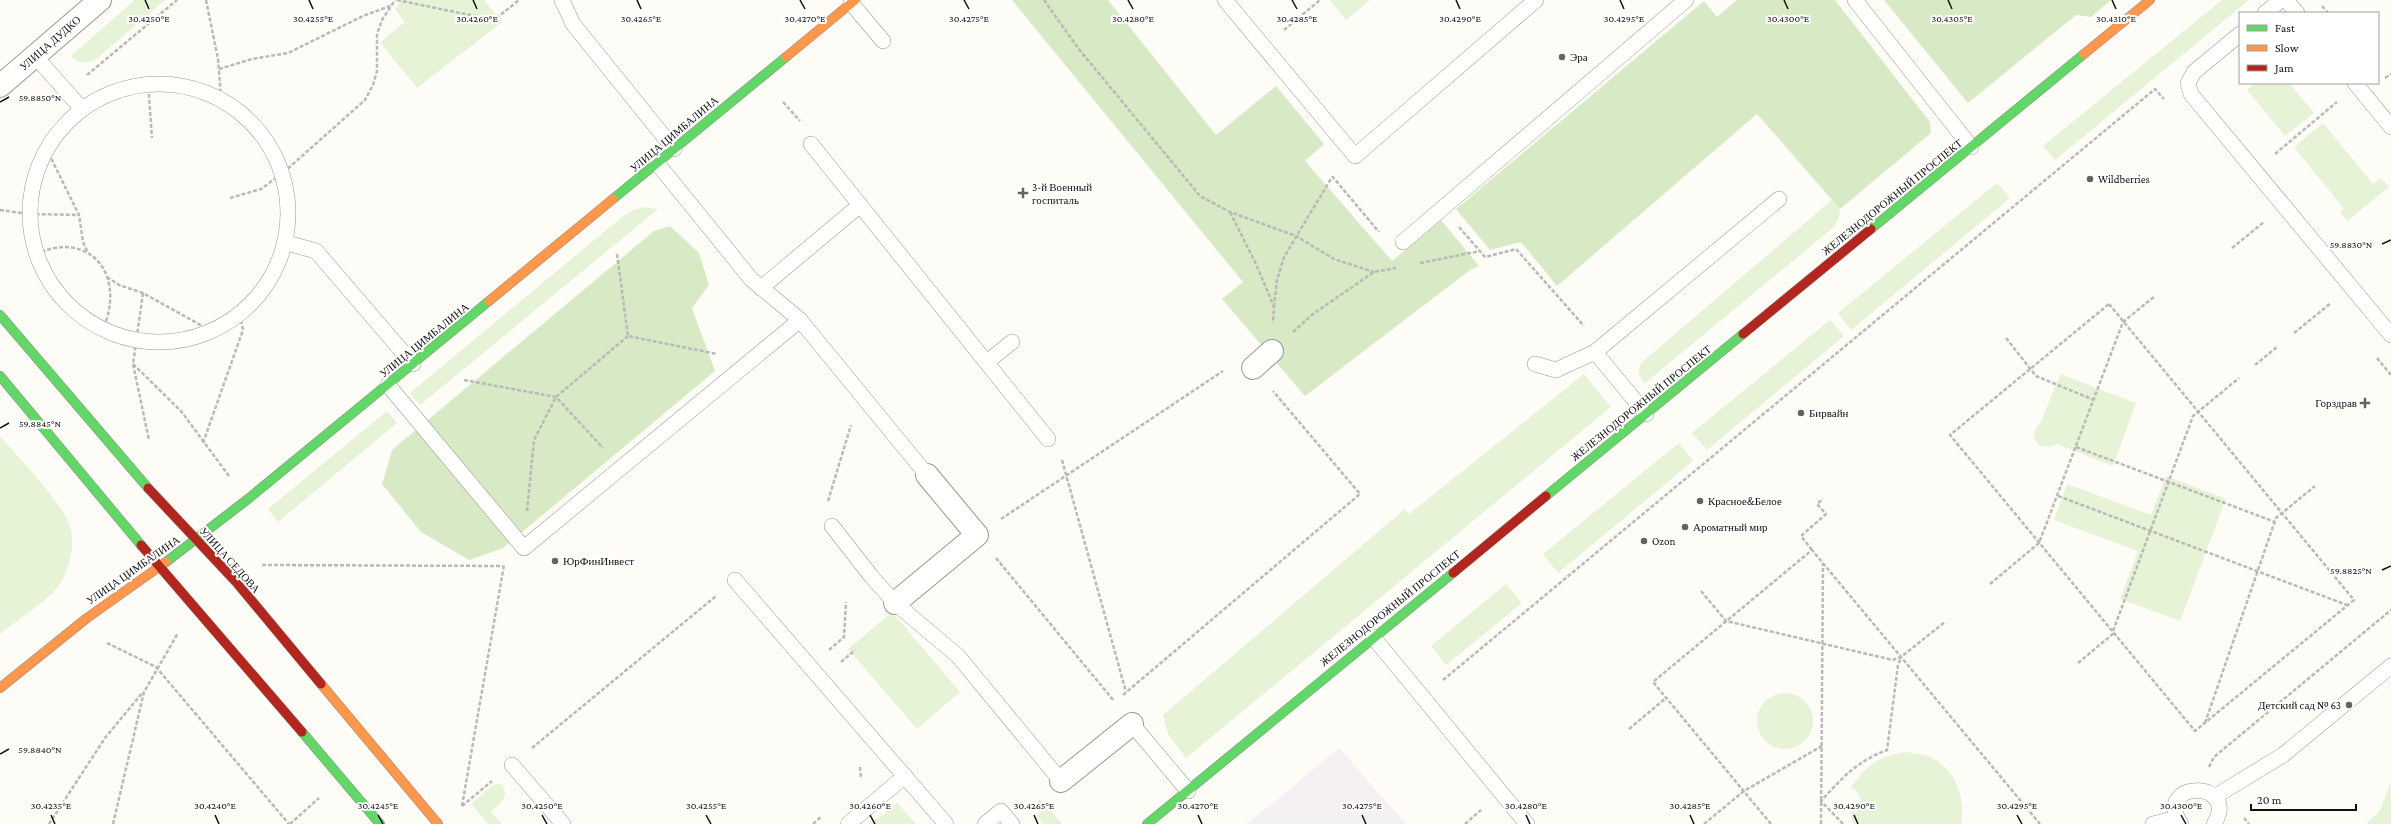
<svg xmlns="http://www.w3.org/2000/svg" width="2391" height="824" font-family="'Crimson Pro',serif">
<style>
.industrial{fill:#f5f0f3}
.green{fill:#e7f3d7}
.forest{fill:#d8eac5}
.lines{fill:none;stroke-linecap:round;stroke-linejoin:round}
.lane-casing{stroke:#979795;stroke-width:16}
.street-casing{stroke:#979795;stroke-width:24}
.fast-casing{stroke:#8e8d8b;stroke-width:10}
.slow-casing{stroke:#8e8d8b;stroke-width:10}
.jam-casing{stroke:#8e8d8b;stroke-width:10}
.path{stroke:#b9b9b8;stroke-width:2.5;stroke-dasharray:4 2;stroke-linecap:butt}
.lane{stroke:#fffffe;stroke-width:15}
.street{stroke:#fffffe;stroke-width:22}
.fast{stroke:#63d668;stroke-width:9}
.slow{stroke:#ff974d;stroke-width:9}
.jam{stroke:#b3261e;stroke-width:9}
.ticks{fill:none;stroke:#111;stroke-width:1.5}
.poi-dot{fill:#646362;stroke:#fff;stroke-width:1.5}
.labels{text-anchor:middle;stroke-width:4;stroke-linejoin:round;paint-order:stroke}
.street-label{font-size:11px;fill:#111;stroke:#fff}
.poi-label{font-size:11px;fill:#111;stroke:#fff;text-anchor:start}
.ticks-label{font-size:10px;text-anchor:middle;fill:#111;stroke:#fff;stroke-width:4;stroke-linejoin:round;paint-order:stroke}
</style>
<rect width="100%" height="100%" fill="#fdfcf7"/>
<polygon class="industrial" points="1339,748 1406,824 1246,824 1278,799"/>
<g class="green">
<polygon points="135,0 165,0 94,61 81,63 72,58 72,55"/>
<polygon points="402,0 484,0 502,22 417,88 380,42 405,22 395,9"/>
<polygon points="1330,0 1370,0 1346,20"/>
<polygon points="2222,0 2249,0 2055,160 2043,146"/>
<polygon points="2255,83 2289,83 2314,113 2285,136 2247,90"/>
<polygon points="2323,123 2373,184 2381,178 2389,187 2347,221 2340,212 2344,209 2294,147"/>
<polygon points="1997,183 2010,198 1851,330 1838,313"/>
<path d="M1832,200L1840,209L1839,217L1834,227L1645,383C1639,376 1636,371 1641,363Z"/>
<polygon points="644,207 658,209 420,405 410,393 622,217 633,210"/>
<polygon points="1830,320 1844,336 1707,450 1692,433"/>
<polygon points="1584,374 1611,407 1186,758 1168,734 1163,715 1405,509 1409,514"/>
<path d="M2060,374L2136,403L2113,466L2057,444C2038,453 2026,437 2041,422Z"/>
<polygon points="387,411 397,423 278,522 268,509"/>
<path d="M0,436C18,457 61,501 69,524C77,543 69,572 57,588C47,601 14,622 0,634Z"/>
<polygon points="1679,443 1693,461 1558,573 1543,554"/>
<polygon points="2166,476 2226,499 2180,621 2120,599 2138,551 2054,520 2067,484 2151,515"/>
<polygon points="1506,584 1522,603 1446,665 1431,646"/>
<polygon points="892,612 960,692 917,729 848,649"/>
<circle cx="1785" cy="721" r="28"/>
<path d="M1905,752C1912,753 1920,754 1927,756C1955,766 1966,797 1961,824H1853L1849,810C1864,806 1863,794 1851,787C1868,764 1877,757 1905,752Z"/>
<polygon points="2391,781 2391,824 2366,824 2380,811"/>
<path d="M499,783L503,785C509,798 500,804 491,812L502,824H488L471,804L493,785Z"/>
<polygon points="897,803 916,824 869,824 886,813 885,810"/>
<polygon points="1047,806 1062,824 1043,824 1036,816"/>
</g>
<g class="forest">
<polygon points="1012,0 1108,0 1216,135 1276,86 1324,144 1305,161 1392,261 1441,220 1479,266 1470,270 1305,396 1222,299 1243,282"/>
<polygon points="1737,0 1835,0 1930,122 1931,133 1840,209 1757,114 1557,286 1521,242 1490,250 1456,209 1704,1 1717,17"/>
<polygon points="1884,0 2111,0 2091,17 2076,15 1968,103"/>
<polygon points="670,226 699,253 709,285 692,308 715,371 503,548 469,560 421,532 382,484 392,450 654,231"/>
</g>
<g class="lines">
<g class="lane-casing">
<g id="lane">
<polyline points="562,0 573,24 674,149"/>
<polyline points="1225,0 1355,156 1536,0"/>
<polyline points="1855,0 1971,147"/>
<polyline points="2286,0 2297,13"/>
<polyline points="851,3 883,41"/>
<polyline points="2265,13 2281,0"/>
<polyline points="2240,34 2194,72 2188,83 2191,94 2391,335"/>
<polyline points="35,56 81,108"/>
<polyline points="2355,83 2391,127"/>
<circle cx="159" cy="213" r="129"/>
<polyline points="811,144 1048,439"/>
<polyline points="657,163 751,279 800,320 927,475"/>
<polyline points="1403,242 1686,0"/>
<polyline points="287,243 316,251 413,364"/>
<polyline points="761,288 860,205"/>
<polyline points="987,362 1012,342"/>
<polyline points="1535,364 1556,370 1595,352"/>
<polyline points="388,385 524,548 800,320"/>
<polyline points="1646,414 1595,352 1779,199"/>
<polyline points="832,526 871,576 895,603 958,656 1061,781"/>
<polyline points="735,580 946,824"/>
<polyline points="1373,637 1527,824"/>
<polyline points="1132,724 1188,791"/>
<polyline points="512,765 563,824"/>
<polyline points="2214,797 2283,755 2391,666"/>
<polyline points="848,824 905,776"/>
<polyline points="985,824 1001,811 1012,824"/>
<polyline points="2153,824 2177,818"/>
<path d="M2181,824C2152,780 2241,779 2214,824"/>
</g>
</g>
<g class="street-casing">
<g id="street">
<polyline points="0,86 100,0"/>
<polyline points="1253,368 1272,351"/>
<polyline points="895,603 977,535 927,475"/>
<polyline points="1061,781 1132,724"/>
</g>
</g>
<g class="fast-casing">
<g id="fast">
<polyline points="613,199 786,57"/>
<polyline points="1871,229 2084,54"/>
<polyline points="0,315 148,488"/>
<polyline points="0,376 141,545"/>
<polyline points="1546,496 1743,334"/>
<polyline points="166,562 248,499 489,301"/>
<polyline points="302,732 380,824"/>
<polyline points="1147,824 1453,573"/>
</g>
</g>
<g class="slow-casing">
<g id="slow">
<polyline points="2084,54 2150,0"/>
<polyline points="786,57 855,0"/>
<polyline points="489,301 613,199"/>
<polyline points="321,684 438,824"/>
<polyline points="0,688 87,618 166,562"/>
</g>
</g>
<g class="jam-casing">
<g id="jam">
<polyline points="1743,334 1871,229"/>
<polyline points="148,488 237,583 321,684"/>
<polyline points="141,545 302,732"/>
<polyline points="1453,573 1546,496"/>
</g>
</g>
<g class="path">
<polyline points="206,0 218,59 221,97"/>
<polyline points="397,0 494,20 519,0"/>
<polyline points="1044,0 1078,48 1200,196 1230,212 1296,236 1334,259 1374,272"/>
<polyline points="2322,6 2328,13"/>
<polyline points="1284,30 1320,0"/>
<polyline points="219,69 252,59 288,53 363,16 390,6"/>
<polyline points="87,75 177,0"/>
<polyline points="2385,78 2391,74"/>
<polyline points="148,82 152,138"/>
<polyline points="783,102 800,121"/>
<polyline points="46,148 79,215 83,242 88,253"/>
<polyline points="2275,154 2337,102"/>
<polyline points="1332,176 1379,232"/>
<polyline points="230,198 261,189 284,172 365,100 373,85 377,71 377,34 382,20 395,0"/>
<polyline points="0,210 29,214 79,215"/>
<polyline points="1230,212 1256,264 1274,307 1273,323"/>
<polyline points="1459,227 1485,257 1516,249 1584,326"/>
<polyline points="2232,248 2264,222"/>
<path d="M36,254C50,248 66,244 81,250C114,262 116,304 102,330"/>
<polyline points="617,254 628,336 717,354"/>
<polyline points="1420,263 1480,251"/>
<polyline points="107,277 119,285 143,293 213,332"/>
<polyline points="143,293 133,364 149,440"/>
<polygon points="2109,304 2354,600 2195,731 1950,435"/>
<polyline points="1274,307 1277,280 1284,257 1332,177"/>
<polyline points="1293,332 1313,314 1374,272 1396,268"/>
<polyline points="2294,333 2331,303"/>
<polyline points="2006,338 2036,376 2094,400"/>
<polyline points="2377,358 2391,375"/>
<polyline points="133,364 181,411 229,476"/>
<polyline points="2255,365 2277,347"/>
<polyline points="464,380 556,397 603,448"/>
<polyline points="203,443 243,330 240,315"/>
<polyline points="2076,447 2275,522"/>
<polyline points="1062,460 1126,692"/>
<polyline points="2058,496 2347,605"/>
<polyline points="828,501 851,425"/>
<polyline points="527,511 534,440 556,397 628,336"/>
<polyline points="1001,519 1223,371"/>
<polyline points="1812,550 1801,536 1826,514 1817,504 1823,499"/>
<polyline points="996,558 1114,701"/>
<polyline points="262,565 503,566"/>
<polyline points="1990,584 2039,543 2123,322 2155,296"/>
<polyline points="1701,591 1726,621 1893,660 1901,657 1945,622"/>
<polyline points="2113,631 2193,416 2239,378"/>
<polyline points="107,643 156,667 289,824"/>
<polyline points="829,650 844,637 846,602"/>
<polyline points="841,662 855,650"/>
<polyline points="2078,663 2114,633"/>
<polyline points="1443,680 2155,89 2164,99"/>
<polyline points="1123,695 1360,494 1273,391"/>
<polyline points="2205,723 2276,518 2315,486"/>
<polyline points="1629,729 1666,698"/>
<polyline points="532,748 716,596"/>
<polyline points="860,767 861,778"/>
<polyline points="2209,767 2214,757 2391,610"/>
<polyline points="462,806 504,565"/>
<polyline points="462,806 492,781"/>
<polyline points="1033,808 1041,801"/>
<polyline points="2244,818 2249,824"/>
<polyline points="49,824 105,738 143,692"/>
<polyline points="113,824 144,692 178,633"/>
<polyline points="290,824 319,798"/>
<polyline points="813,824 822,816"/>
<polyline points="1465,824 1481,810"/>
<polyline points="1704,824 1744,791 1822,746"/>
<polyline points="1771,824 1653,682 1812,550 2040,824"/>
<polyline points="1821,824 1823,563"/>
<path d="M1843,824L1821,801C1843,777 1856,762 1887,750L1898,665L1901,658"/>
</g>
<use href="#lane" class="lane"/>
<use href="#street" class="street"/>
<use href="#fast" class="fast"/>
<use href="#slow" class="slow"/>
<use href="#jam" class="jam"/>
</g>
<path class="ticks" d="M145,0L149,9M309,0L313,9M473,0L477,9M637,0L641,9M800,0L805,9M964,0L969,9M1128,0L1133,9M1292,0L1297,9M1456,0L1460,9M1620,0L1624,9M1784,0L1788,9M1948,0L1952,9M2112,0L2116,9M0,102L9,97M2382,244L2391,240M0,428L9,423M2382,570L2391,566M0,754L9,749M51,815L55,824M215,815L219,824M378,815L383,824M542,815L547,824M706,815L711,824M870,815L875,824M1034,815L1038,824M1198,815L1202,824M1362,815L1366,824M1526,815L1530,824M1690,815L1694,824M1854,815L1858,824M2017,815L2022,824M2181,815L2186,824"/>
<g class="poi-dot">
<circle cx="1562" cy="57" r="4"/>
<circle cx="2090" cy="179" r="4"/>
<path d="M1021 187h4v4h4v4h-4v4h-4v-4h-4v-4h4z"/>
<path d="M2363 397h4v4h4v4h-4v4h-4v-4h-4v-4h4z"/>
<circle cx="1801" cy="413" r="4"/>
<circle cx="1700" cy="501" r="4"/>
<circle cx="1685" cy="527" r="4"/>
<circle cx="1644" cy="541" r="4"/>
<circle cx="555" cy="561" r="4"/>
<circle cx="2349" cy="705" r="4"/>
</g>
<g class="labels">
<g class="street-label">
<text transform="translate(50 43) rotate(-41)" y="4">УЛИЦА ДУДКО</text>
<text transform="translate(674 134) rotate(-40)" y="4">УЛИЦА ЦИМБАЛИНА</text>
<text transform="translate(1892 197) rotate(-39)" y="4">ЖЕЛЕЗНОДОРОЖНЫЙ ПРОСПЕКТ</text>
<text transform="translate(424 340) rotate(-39)" y="4">УЛИЦА ЦИМБАЛИНА</text>
<text transform="translate(1641 403) rotate(-39)" y="4">ЖЕЛЕЗНОДОРОЖНЫЙ ПРОСПЕКТ</text>
<text transform="translate(230 560) rotate(48)" y="4">УЛИЦА СЕДОВА</text>
<text transform="translate(133 570) rotate(-35)" y="4">УЛИЦА ЦИМБАЛИНА</text>
<text transform="translate(1390 608) rotate(-39)" y="4">ЖЕЛЕЗНОДОРОЖНЫЙ ПРОСПЕКТ</text>
</g>
<g class="poi-label">
<text x="1570" y="61">Эра</text>
<text x="2098" y="183">Wildberries</text>
<text x="1032" y="191">3-й Военный<tspan x="1032" dy="13">госпиталь</tspan></text>
<text x="2357" y="407" text-anchor="end">Горздрав</text>
<text x="1809" y="417">Бирвайн</text>
<text x="1708" y="505">Красное&amp;Белое</text>
<text x="1693" y="531">Ароматный мир</text>
<text x="1652" y="545">Ozon</text>
<text x="563" y="565">ЮрФинИнвест</text>
<text x="2341" y="709" text-anchor="end">Детский сад № 63</text>
</g>
</g>
<g class="ticks-label">
<text x="149" y="22">30.4250°E</text>
<text x="313" y="22">30.4255°E</text>
<text x="477" y="22">30.4260°E</text>
<text x="641" y="22">30.4265°E</text>
<text x="805" y="22">30.4270°E</text>
<text x="969" y="22">30.4275°E</text>
<text x="1133" y="22">30.4280°E</text>
<text x="1460" y="22">30.4290°E</text>
<text x="1624" y="22">30.4295°E</text>
<text x="1952" y="22">30.4305°E</text>
<text x="1297" y="22">30.4285°E</text>
<text x="1788" y="22">30.4300°E</text>
<text x="2116" y="22">30.4310°E</text>
<text x="40" y="101">59.8850°N</text>
<text x="2351" y="248">59.8830°N</text>
<text x="40" y="427">59.8845°N</text>
<text x="2351" y="574">59.8825°N</text>
<text x="40" y="753">59.8840°N</text>
<text x="51" y="809">30.4235°E</text>
<text x="215" y="809">30.4240°E</text>
<text x="378" y="809">30.4245°E</text>
<text x="542" y="809">30.4250°E</text>
<text x="706" y="809">30.4255°E</text>
<text x="870" y="809">30.4260°E</text>
<text x="1034" y="809">30.4265°E</text>
<text x="1198" y="809">30.4270°E</text>
<text x="1362" y="809">30.4275°E</text>
<text x="1526" y="809">30.4280°E</text>
<text x="1690" y="809">30.4285°E</text>
<text x="1854" y="809">30.4290°E</text>
<text x="2017" y="809">30.4295°E</text>
<text x="2181" y="809">30.4300°E</text>
</g>
<rect x="2239" y="12" width="140" height="72" fill="#ffffff" stroke="#a0a0a0"/>
<rect x="2247" y="25" width="20" height="6" fill="#63d668" stroke="#a0a0a0"/>
<text x="2275" y="32" font-size="12" fill="#111111">Fast</text>
<rect x="2247" y="45" width="20" height="6" fill="#ff974d" stroke="#a0a0a0"/>
<text x="2275" y="52" font-size="12" fill="#111111">Slow</text>
<rect x="2247" y="65" width="20" height="6" fill="#b3261e" stroke="#a0a0a0"/>
<text x="2275" y="72" font-size="12" fill="#111111">Jam</text>
<path d="M2251 804v6h105v-6" fill="none" stroke="#111111" stroke-width="2"/>
<text x="2257" y="804" font-size="12" fill="#111111" stroke="#ffffff" stroke-width="3" paint-order="stroke">20 m</text>
</svg>
